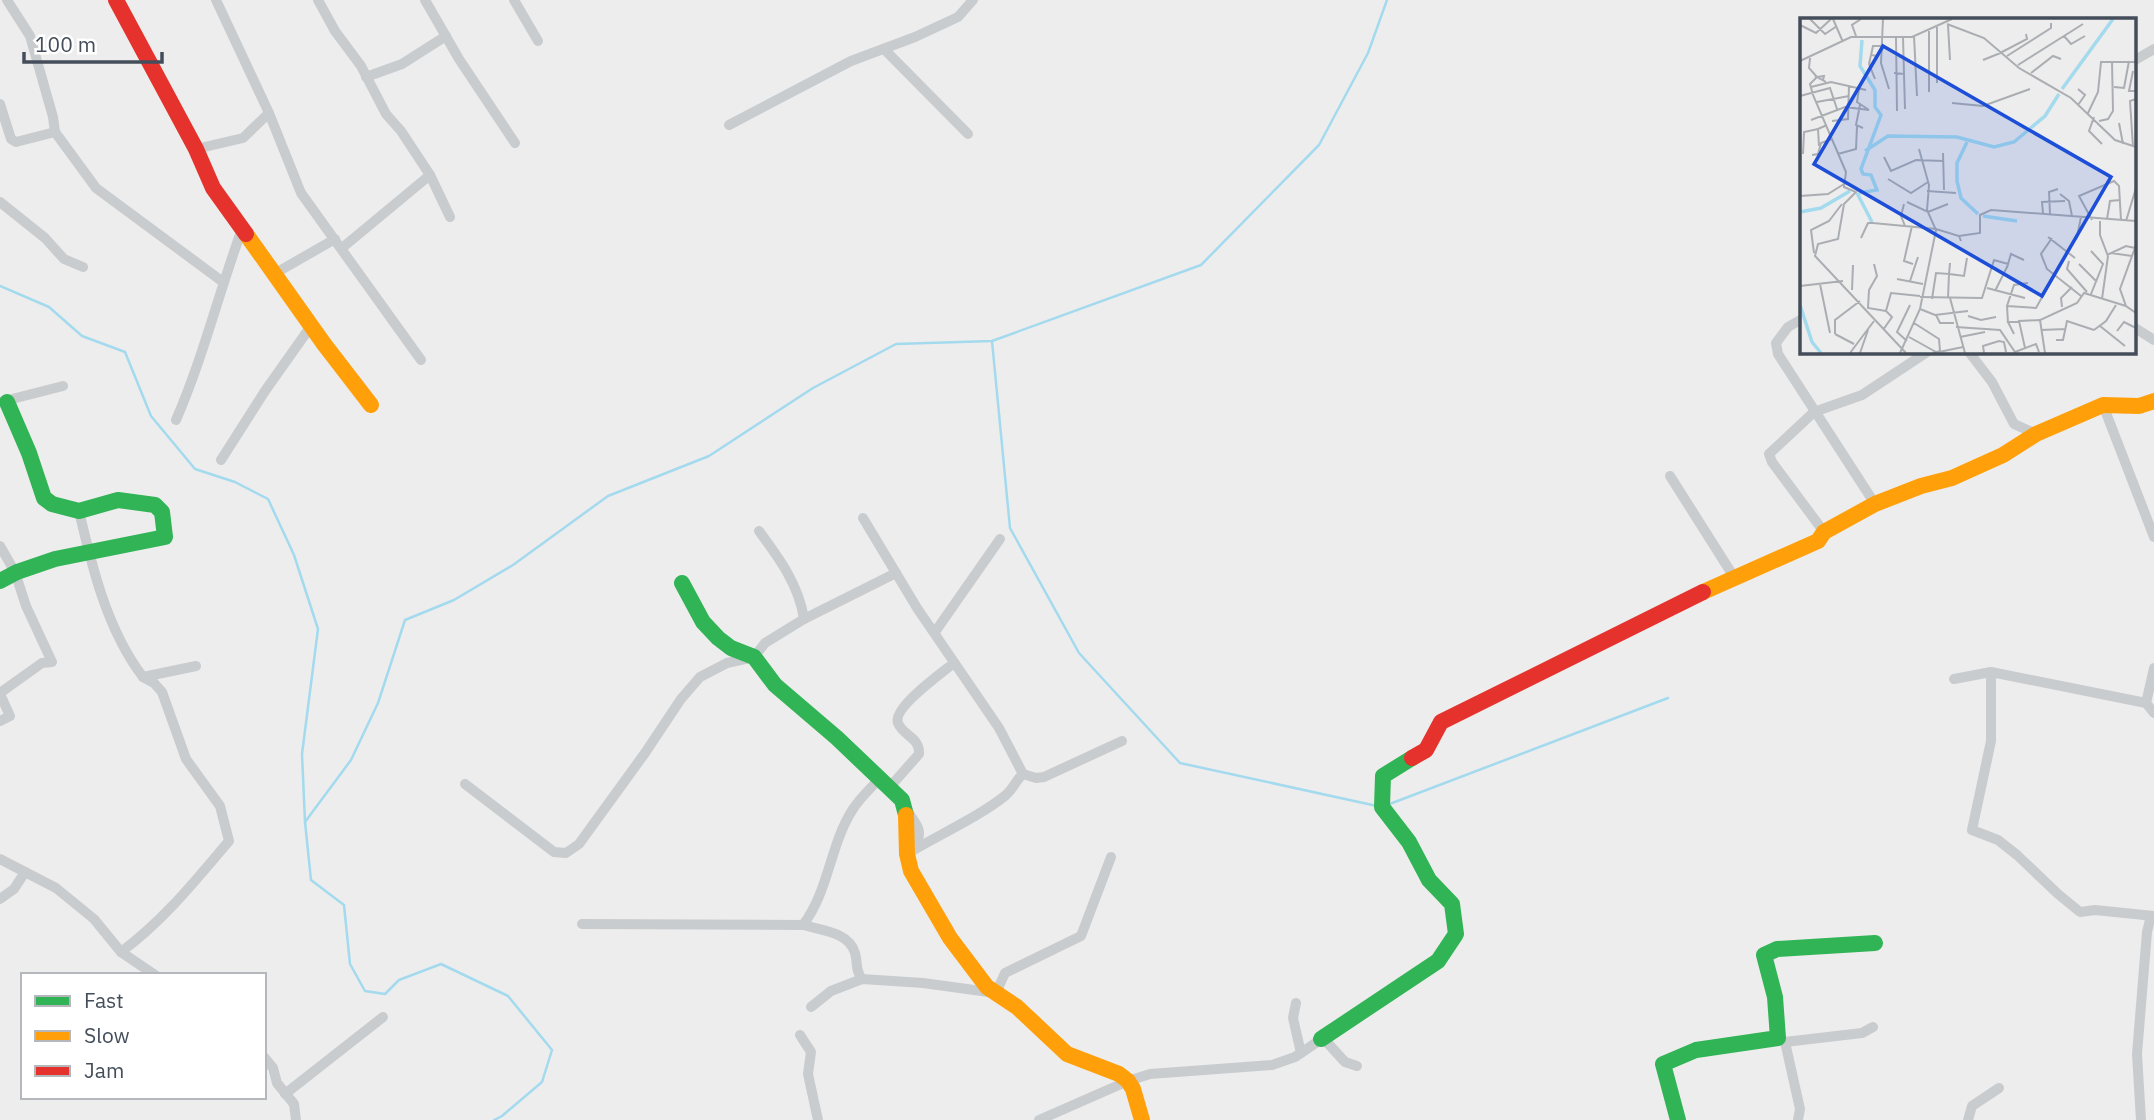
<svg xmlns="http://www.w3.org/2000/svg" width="2154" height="1120" font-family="'IBM Plex Sans',sans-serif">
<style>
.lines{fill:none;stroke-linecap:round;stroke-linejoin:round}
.stream{stroke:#a3daee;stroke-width:2.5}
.street{stroke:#c9ccce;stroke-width:10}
.fast{stroke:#30b455;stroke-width:16}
.slow{stroke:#ff9f0a;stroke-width:16}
.jam{stroke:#e5322d;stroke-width:16}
.inset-river{fill:none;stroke:#a3daee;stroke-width:3.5}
.inset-road{fill:none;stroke:#aaadb2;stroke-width:2}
.view{fill:#1d4ed8;fill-opacity:0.15;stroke:#1d4ed8;stroke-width:3.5}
.inset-edge{fill:none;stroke:#444e5a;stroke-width:3.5}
</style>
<rect width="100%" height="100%" fill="#eeeded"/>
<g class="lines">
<g class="stream">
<polyline points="0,286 49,307 82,336 125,352 151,416 195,469 235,482 268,499 294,555 318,629 302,754 305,822 311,880 344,905 350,964 365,991 385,994 399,980 441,964 508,996 552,1050 542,1082 502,1116 494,1120"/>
<polyline points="992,341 1010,528 1079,653 1180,763 1377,806"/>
<polyline points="1387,805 1668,698"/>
<polyline points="305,822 351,760 378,703 405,620 454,600 513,565 608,496 709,456 813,388 896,344 992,341 1201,265 1319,145 1368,53 1387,0"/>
</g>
<g class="street">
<polyline points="7,0 30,36 53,117 55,132 96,188 223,282"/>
<polyline points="318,0 335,31 361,66 386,114 401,131 430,175 450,217"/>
<polyline points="425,0 459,59 515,143"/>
<polyline points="514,0 538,41"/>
<polyline points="884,49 968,134"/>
<polyline points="2135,60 2154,49"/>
<polyline points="366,77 402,64 446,36"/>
<polyline points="0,104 11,139 16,142 55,132"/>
<polyline points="269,113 301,193 421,360"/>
<polyline points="729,125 851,61 915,37 958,17 973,0"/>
<polyline points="196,149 243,138 269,113 216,0"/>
<polyline points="0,202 45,238 64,259 83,267"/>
<polyline points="342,248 430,175"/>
<polyline points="274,274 335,239"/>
<polyline points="1802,319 1788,327 1776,343 1778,354 1875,504"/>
<polyline points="2135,328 2154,340"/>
<polyline points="1969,352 1992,382 2014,424 2036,434"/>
<polyline points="3,403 16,398 63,386"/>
<polyline points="2103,405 2154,537"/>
<path d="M176,420C203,358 219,292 242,229"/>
<polyline points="221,460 265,391 311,326"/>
<polyline points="1670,476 1734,577"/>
<path d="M79,511C92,567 107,630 143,677L196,666"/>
<polyline points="863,518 917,608 999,728 1023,774 1036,778 1044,777 1122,741"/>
<path d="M759,531C779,558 799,585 804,619"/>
<polyline points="1824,532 1772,462 1769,454 1814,412 1862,395 1927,352"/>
<polyline points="0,546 15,572 26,606 52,662 42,663 0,693"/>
<polyline points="935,632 1000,539"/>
<polyline points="1991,672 1991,741 1972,830 1998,840 2017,855 2058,894 2080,912 2095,910 2154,916"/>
<polyline points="1954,679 1991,672 2146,703 2154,713"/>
<polyline points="0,694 10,716 0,721"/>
<polyline points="2146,703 2154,668"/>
<polyline points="465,784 554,852 566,853 579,844 645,753 681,699 700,677 727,663 754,657 765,643 804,619 896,573"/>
<path d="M889,788L919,754C920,737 903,736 898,723C892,708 943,672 954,663"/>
<path d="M907,811C918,826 924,831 914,849"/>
<path d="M907,854C938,835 979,817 1006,795C1014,788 1016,780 1023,774"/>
<polyline points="0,859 56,888 94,919 121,952 155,975"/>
<polyline points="0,899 14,889 25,872"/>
<path d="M582,924L803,925C829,891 830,844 853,809C860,798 870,789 879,779"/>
<path d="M803,925C821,930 849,932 855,953C858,963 855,970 862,979"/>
<path d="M121,952C164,920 195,881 229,841L220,806L186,759L162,692L154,683L143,677"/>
<polyline points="1296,1003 1293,1018 1301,1053"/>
<polyline points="811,1007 831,991 862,979 923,983 996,993 1005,973 1081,936 1111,857"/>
<polyline points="800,1035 811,1052 808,1074 818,1120"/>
<polyline points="1778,1038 1785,1042 1862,1033 1873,1027"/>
<polyline points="1785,1042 1800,1109 1798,1120"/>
<polyline points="264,1057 273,1068 277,1083 294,1104 296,1120"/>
<polyline points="285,1094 383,1017"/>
<polyline points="1039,1120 1128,1081 1150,1074 1272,1065 1295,1057 1323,1038 1345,1062 1357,1066"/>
<polyline points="1968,1120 1972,1106 1999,1088"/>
<polyline points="2141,1120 2137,1054 2147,932 2151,916"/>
</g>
<g class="fast">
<polyline points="0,581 17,572 55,559 165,537 162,512 155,505 118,500 79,511 52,504 44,498 29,453 7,402"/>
<polyline points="682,583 703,622 718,638 731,648 754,657 775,685 837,738 902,800 906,815"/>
<polyline points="1321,1039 1438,961 1456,934 1452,904 1429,880 1409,842 1382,807 1383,776 1412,758"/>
<polyline points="1678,1120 1663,1064 1696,1050 1778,1038 1775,997 1764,955 1777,949 1875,943"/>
</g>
<g class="slow">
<polyline points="246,234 324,344 371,405"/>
<polyline points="1703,592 1818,541 1824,532 1875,504 1921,486 1952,478 2003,455 2036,434 2103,405 2139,406 2154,401"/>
<polyline points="906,815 907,854 911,871 950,938 987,987 1017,1007 1067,1054 1119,1074 1128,1081 1133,1089 1142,1120"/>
</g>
<g class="jam">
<polyline points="116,0 196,149 213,188 246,234"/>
<polyline points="1412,758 1426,750 1441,722 1703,592"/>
</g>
</g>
<g transform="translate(1800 18)">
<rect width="336" height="336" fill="#eeeded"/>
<path class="inset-river" d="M262,71L313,1M167,124L157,145V163L161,180L178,196M65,133L88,118L157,119L194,129L214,124L245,98L259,76M57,175L72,204M59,175L77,172L71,157L63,156L61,151L81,97L75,89V72L60,48L62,22M0,194L21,190L50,173M183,198L217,203M0,287L12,324L21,335"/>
<path class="inset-road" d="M10,1L25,16L37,8M33,1L43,24M83,1L81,45L89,71M147,6L184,20L219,50L271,80L315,122L336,129M0,7L16,15L31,1M148,7L150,42M137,9V65M129,13V74M56,18L52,7L61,1M114,18L117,78M264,18L271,26L285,18M96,20L97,93M202,34L227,21L226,16M71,37L69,46L75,61M77,38L71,37L73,28H84M207,38L251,10V5M10,40L9,50L17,59L10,66L13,77L46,154L44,169L56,174L44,186L38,221L18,226L15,238L106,335M183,42L203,34M0,43L51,19H112L152,1M218,47L283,6M333,53L329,73H336M94,55L104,56L103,19M231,55L253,38L261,41M104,56L105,91M23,62L24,58L17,59L26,64M11,69L31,64L66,72M314,69L324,70L329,43M59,71L57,84L69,92M278,71L285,77L278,87M0,78L30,70L37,91M17,84L49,78M152,85L183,88L230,71M60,87L56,107L63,110M288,95L298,74L301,44H336M294,99L289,113L302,126M11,102L45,89L69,92M32,103L48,101L49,67M299,103L308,101L313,93L312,43M319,105L323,126M19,128L18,111L27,107M333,129L330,83L336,81M143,135L144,172M3,136L4,114L18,111M38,136L56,131L57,108M12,137L18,136L21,125L32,121M84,139L91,153L116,142L143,143M88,161L111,175L128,164M127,173L156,175M260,176L269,183L272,198M0,178L28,176L44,166M107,184L128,194L148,186M104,186L101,198L105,208M243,195L242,184L265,183M250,196L249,174L258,171M307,201L310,183L320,182M292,202L279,178L314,163L319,168L321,202M300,203V217L308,238L302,281M326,203L336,170M112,208L104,243L113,246M159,218L180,215V197L191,192L336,203M248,219L275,240M61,220L68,205H73L136,211L159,218L161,223M252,220L241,236L247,251L281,278M336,227L320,271L326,288L336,295M267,233L277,219L281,199M14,235L11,212L29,203L42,186M311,235L332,238M307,237L326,228L335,230M269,243L267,251L287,274M74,246L77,258L69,272L68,290L86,293M279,246L297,264M97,261L123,266M110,263L118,239M20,266L30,315M0,268L43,263M187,270L225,280M52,272L53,247M195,273L208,247M291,276L303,246L291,233M120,279L182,280L194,242L208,246L211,236L224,242M148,280L149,256L164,258L167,240M150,280L165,335M132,281L136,255L149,256L150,245M207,288L236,290L255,256M262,289L261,280L272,269M120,291L135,297L168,293M136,297L140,305H154M168,298L181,302L196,299M114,305L139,321L140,333L133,335M208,305L207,288L214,267L228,265M300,308L325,328M156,309L200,312L215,334L236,326L239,334M83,312L92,299L86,293L91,275L120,278M241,312L265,311M294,312L306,303L316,287M317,313L324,304L336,310M35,316V302L60,283M35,316L54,326M214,316L208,304H219M109,319L136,334M160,319L185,314M256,322H263L267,303L294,312M107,323L97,314L110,287M225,330L219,303L240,302M139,334L163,329M50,335L74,303M60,335L68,312M100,335L120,291L136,212L127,192L129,167L119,131M184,335L183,328L199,323L204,324L206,334M245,335L240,302L277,285L284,275L326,288"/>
<path class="view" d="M83,28L311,159L242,278L14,146Z"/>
<rect width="336" height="336" class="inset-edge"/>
</g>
<rect x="21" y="973" width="245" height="126" fill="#ffffff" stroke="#b4b8bd" stroke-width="2"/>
<rect x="35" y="996" width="35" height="10" fill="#30b455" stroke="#b4b8bd" stroke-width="2"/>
<text x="84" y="1008" font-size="21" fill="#444e5a">Fast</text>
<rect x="35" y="1031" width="35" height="10" fill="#ff9f0a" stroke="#b4b8bd" stroke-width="2"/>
<text x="84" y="1043" font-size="21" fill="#444e5a">Slow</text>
<rect x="35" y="1066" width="35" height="10" fill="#e5322d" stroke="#b4b8bd" stroke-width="2"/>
<text x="84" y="1078" font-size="21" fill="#444e5a">Jam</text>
<path d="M24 52v10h138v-10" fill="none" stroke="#444e5a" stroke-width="3.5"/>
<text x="35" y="52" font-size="21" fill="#444e5a" stroke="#ffffff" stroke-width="5" paint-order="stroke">100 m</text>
</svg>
